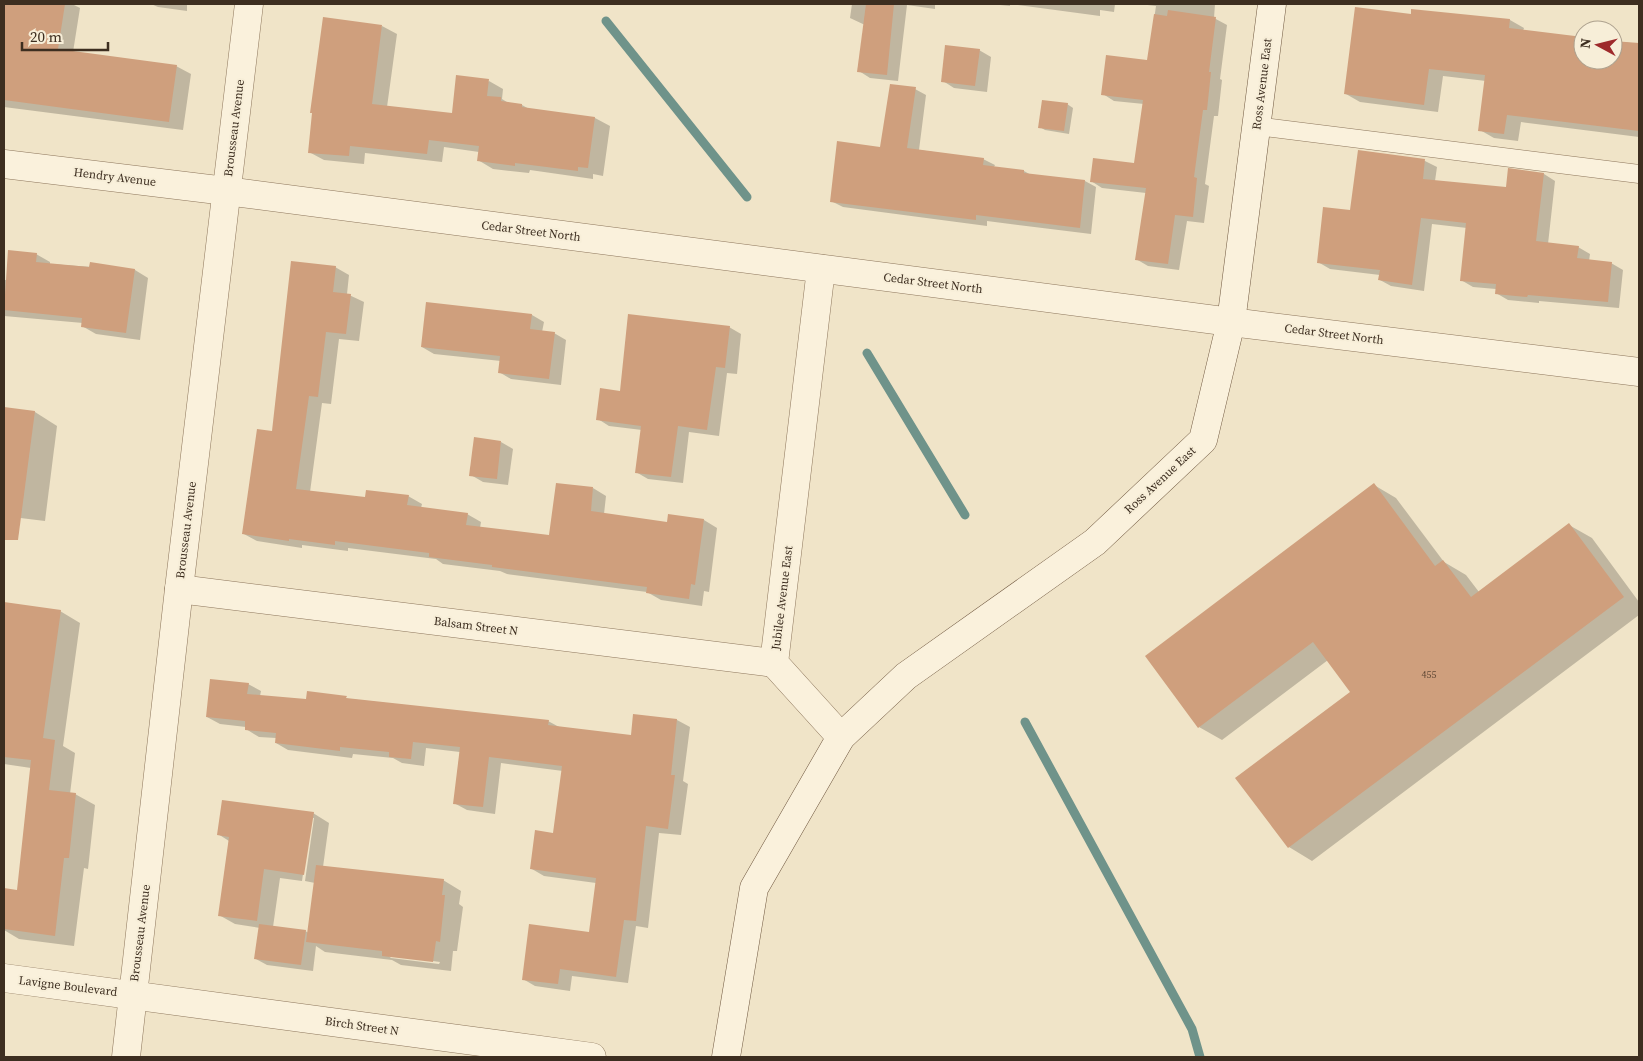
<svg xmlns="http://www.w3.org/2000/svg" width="1643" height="1061" font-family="'Source Serif 4',serif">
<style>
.shadow{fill:#0003;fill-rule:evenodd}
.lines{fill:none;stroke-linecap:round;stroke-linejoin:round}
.stream{stroke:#6f938a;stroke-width:9}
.building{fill:#cf9f7d}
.lane-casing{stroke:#8d765c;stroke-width:19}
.street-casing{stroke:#8d765c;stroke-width:29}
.secondary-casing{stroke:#6f573f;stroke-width:29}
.lane{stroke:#faf1dc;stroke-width:18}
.street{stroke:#faf1dc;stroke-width:28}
.secondary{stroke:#faf1dc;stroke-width:28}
.labels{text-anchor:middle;stroke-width:4;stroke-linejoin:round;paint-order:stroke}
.number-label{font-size:10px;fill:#624a37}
.street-label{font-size:12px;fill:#3d2e20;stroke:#f7eed8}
</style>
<rect width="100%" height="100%" fill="#f0e4c8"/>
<g class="shadow">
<polygon points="4,4 26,4 42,6 42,4 72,4 80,8 73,52 176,66 191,74 183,130 4,107"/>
<polygon points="151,4 187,4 187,11 158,7"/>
<polygon points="852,4 935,4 935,9 907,5 898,81 870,78 859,71 865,25 850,18"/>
<polygon points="990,4 1115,4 1114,12 1100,10 1100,16 1010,4 1010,6"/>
<polygon points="1139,4 1215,4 1214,18 1227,25 1220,79 1222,80 1218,116 1214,116 1205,184 1209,186 1204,223 1187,221 1179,270 1148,266 1136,259 1146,193 1102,188 1091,181 1135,164 1144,104 1114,101 1103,94 1148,61 1156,6"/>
<polygon points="1412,15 1510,20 1524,28 1523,31 1583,38 1583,60 1613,60 1613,41 1639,44 1639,137 1521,122 1518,141 1494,138 1480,130 1486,81 1443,76 1438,112 1360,102 1346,94"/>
<polygon points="382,26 397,34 387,107 453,115 489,81 503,89 502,99 510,104 522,105 529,109 595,118 610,126 603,176 593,174 593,179 530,170 529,173 493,169 478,160 479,152 444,147 442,162 365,153 364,164 324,160 309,152"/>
<polygon points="979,50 991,57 987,92 954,88 943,81"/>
<polygon points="915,89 926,95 919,150 983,159 995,165 994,167 1024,171 1031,175 1085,181 1096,187 1091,234 987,221 987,226 843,207 831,201 881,148"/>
<polygon points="1067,104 1073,108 1069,134 1045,130 1040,127"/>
<polygon points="1359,151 1425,161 1437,167 1435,181 1507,189 1544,174 1555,181 1548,244 1578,247 1590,254 1589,261 1611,263 1623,270 1619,308 1539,301 1539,303 1508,300 1496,293 1496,289 1473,287 1461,280 1467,228 1432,224 1424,291 1391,286 1380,280 1380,275 1330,269 1318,262 1351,211"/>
<polygon points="36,254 50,262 50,264 135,270 148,278 140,340 96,334 82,326 83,323 4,316 4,280 7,280"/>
<polygon points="335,267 349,275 347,294 364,302 359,341 339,339 331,404 322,403 310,492 366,499 408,496 422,504 421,508 467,514 481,522 480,528 550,536 593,488 606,496 604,514 668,523 704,520 717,528 709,592 704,591 702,606 661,600 647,592 507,574 500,571 443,564 436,559 348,548 348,551 302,545 302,548 257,541 244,534 273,432"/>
<polygon points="427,303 532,315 544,322 542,332 554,333 566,340 561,385 511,379 499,372 501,361 434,354 422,347"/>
<polygon points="729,327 741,334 737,374 727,373 719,436 689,432 683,483 648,479 636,472 642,430 609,426 598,419 621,392"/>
<polygon points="4,409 35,412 57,426 45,521 4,516"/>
<polygon points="501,442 513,449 508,485 483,482 471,475"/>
<polygon points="1374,485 1396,498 1444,562 1466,575 1479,592 1569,525 1592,538 1639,602 1639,615 1312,861 1289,847 1237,778 1352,692 1328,660 1222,740 1199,727"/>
<polygon points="4,604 60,611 80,623 63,746 75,753 70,794 75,794 95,805 88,869 84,868 74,946 19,939 4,930 5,889 18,891 31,768 4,764"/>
<polygon points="248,684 261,691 260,696 307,701 308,693 349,699 548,721 561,728 632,736 634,715 677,720 690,727 683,781 688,784 681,835 659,833 648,928 636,926 628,983 572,976 570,991 535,986 523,979 590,934 596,883 544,876 532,869 554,834 563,771 501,763 495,814 467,810 454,803 460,752 426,748 424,766 402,763 393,758 353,754 352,758 288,750 276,743 276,738 259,737 246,729 246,727 220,724 207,717"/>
<path d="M313,813L329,823L323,867L443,880L461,891L459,904L463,907L457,951H453L451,971L401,965L392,960L325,952L316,946L313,971L267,965L256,959L260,928L235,924L219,915L229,841L218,834ZM311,818H314L305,881L315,883L309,933L305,931L273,927L280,878L302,881ZM388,955L440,962L439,964L391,958Z"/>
</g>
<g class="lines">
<g class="stream">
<polyline points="606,21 747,197"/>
<polyline points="867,353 965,515"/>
<polyline points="1025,722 1192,1029 1200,1057"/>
</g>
</g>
<g class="building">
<polygon points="4,4 65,4 58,49 177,65 169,122 4,100"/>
<polygon points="866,4 894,4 887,75 857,72"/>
<polygon points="1355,7 1411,14 1411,9 1510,19 1509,28 1583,37 1583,60 1613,60 1613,41 1639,43 1639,131 1507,115 1504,134 1478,131 1485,75 1429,69 1424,105 1344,94"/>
<polygon points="1168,10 1216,17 1209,72 1211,72 1207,110 1203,110 1194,177 1197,178 1193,217 1175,215 1168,264 1135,260 1146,188 1090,182 1093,158 1134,163 1143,100 1101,95 1106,55 1147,60 1154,14 1167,16"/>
<polygon points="323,17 382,25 372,104 452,113 456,75 489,79 487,96 501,97 501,101 522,104 522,107 595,117 588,168 578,167 578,171 515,163 515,166 477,161 479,146 429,140 427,154 350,146 349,156 308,153 312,113 310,113"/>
<polygon points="945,45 980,49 975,86 941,82"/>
<polygon points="890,84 916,87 907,148 984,158 983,165 1024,170 1024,173 1085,180 1080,228 976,215 976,220 830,202 837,141 880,147"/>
<polygon points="1042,100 1068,103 1064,131 1038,128"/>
<polygon points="1358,150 1425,159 1423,179 1506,187 1508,168 1544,173 1536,241 1579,246 1577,258 1612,262 1608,302 1528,295 1527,297 1495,294 1496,284 1460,281 1466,223 1421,218 1412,285 1378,280 1380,270 1317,263 1323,207 1350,210"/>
<polygon points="8,250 37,253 36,262 89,267 90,262 135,269 126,333 81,327 82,318 4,310"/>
<polygon points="291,261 336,266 333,292 351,294 346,334 326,332 318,397 309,396 296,489 365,497 366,490 409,495 407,505 468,513 466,525 549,535 556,483 593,487 591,511 667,522 668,514 704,519 695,585 691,584 689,599 646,593 647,587 492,567 492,565 429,557 429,553 335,541 335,545 289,539 289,541 242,534 257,429 272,431"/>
<polygon points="426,302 532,314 530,329 555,332 549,379 498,373 500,356 421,347"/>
<polygon points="628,314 730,326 725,368 716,367 707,430 678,426 671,477 635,473 641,426 596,420 600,388 620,391"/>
<polygon points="4,407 35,411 18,540 4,540"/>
<polygon points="474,437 501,441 497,479 469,476"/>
<polygon points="1374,483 1435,566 1443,560 1471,597 1569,523 1624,597 1288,848 1235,778 1350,692 1313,642 1198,728 1145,656"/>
<polygon points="4,602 61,610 43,738 55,740 49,790 76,793 69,858 64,858 55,936 4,929 4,888 17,890 31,760 4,757"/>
<polygon points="210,679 249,683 247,694 306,699 307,691 347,696 346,698 549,720 548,725 631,735 633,714 677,719 671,775 675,775 668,829 646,826 636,921 624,920 616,977 560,969 558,984 522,980 529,924 589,932 596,878 530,869 535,830 553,833 562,766 489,757 483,807 453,804 460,747 413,742 411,759 389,757 389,752 340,747 340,751 275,743 276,733 245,730 245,721 206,717"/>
<polygon points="222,800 314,812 304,875 264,869 257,921 218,916 229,837 217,835"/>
<polygon points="316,865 444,879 442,895 445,895 440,942 436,941 433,962 382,956 382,951 306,942"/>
<polygon points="259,924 306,930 301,965 254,959"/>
</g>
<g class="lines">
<g class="lane-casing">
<polyline id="lane" points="1256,126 1639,174"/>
</g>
<g class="street-casing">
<g id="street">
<polyline points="4,164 226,191 1231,322 1639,372"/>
<polyline points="821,269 774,663 841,737"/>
<polyline points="179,589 774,663"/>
<polyline points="4,978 592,1057"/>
<polyline points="126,1057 179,589 249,4"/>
</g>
</g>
<g class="secondary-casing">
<polyline id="secondary" points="726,1057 754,888 841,737 906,676 1095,542 1203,440 1231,322 1272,4"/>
</g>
<use href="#lane" class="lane"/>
<use href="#street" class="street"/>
<use href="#secondary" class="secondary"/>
</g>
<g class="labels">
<g class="number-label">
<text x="1429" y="678">455</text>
</g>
<g class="street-label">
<text transform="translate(1262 84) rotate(-83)" y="4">Ross Avenue East</text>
<text transform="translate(234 128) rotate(-83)" y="4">Brousseau Avenue</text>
<text transform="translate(115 177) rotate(7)" y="4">Hendry Avenue</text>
<text transform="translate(531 231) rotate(7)" y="4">Cedar Street North</text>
<text transform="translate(933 283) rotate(7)" y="4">Cedar Street North</text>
<text transform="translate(1334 334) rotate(7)" y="4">Cedar Street North</text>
<text transform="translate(1160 480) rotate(-43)" y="4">Ross Avenue East</text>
<text transform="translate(186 530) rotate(-83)" y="4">Brousseau Avenue</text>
<text transform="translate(782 598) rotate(-83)" y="4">Jubilee Avenue East</text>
<text transform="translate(476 626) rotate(7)" y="4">Balsam Street N</text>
<text transform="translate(140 933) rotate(-83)" y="4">Brousseau Avenue</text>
<text transform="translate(68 986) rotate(7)" y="4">Lavigne Boulevard</text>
<text transform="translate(362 1026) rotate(8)" y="4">Birch Street N</text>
</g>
</g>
<rect width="1643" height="1061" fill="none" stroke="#3d2e20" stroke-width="10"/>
<g transform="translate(1598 45) rotate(277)"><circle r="24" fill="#f7eed8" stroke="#ada18e"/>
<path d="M0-4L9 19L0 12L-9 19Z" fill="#9e2a2b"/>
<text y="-8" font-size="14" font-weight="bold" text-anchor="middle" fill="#3d2e20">N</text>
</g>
<path d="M22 42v8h86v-8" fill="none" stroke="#3d2e20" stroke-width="2.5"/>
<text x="30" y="42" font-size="15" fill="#3d2e20" stroke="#f7eed8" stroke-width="4" paint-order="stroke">20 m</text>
</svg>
